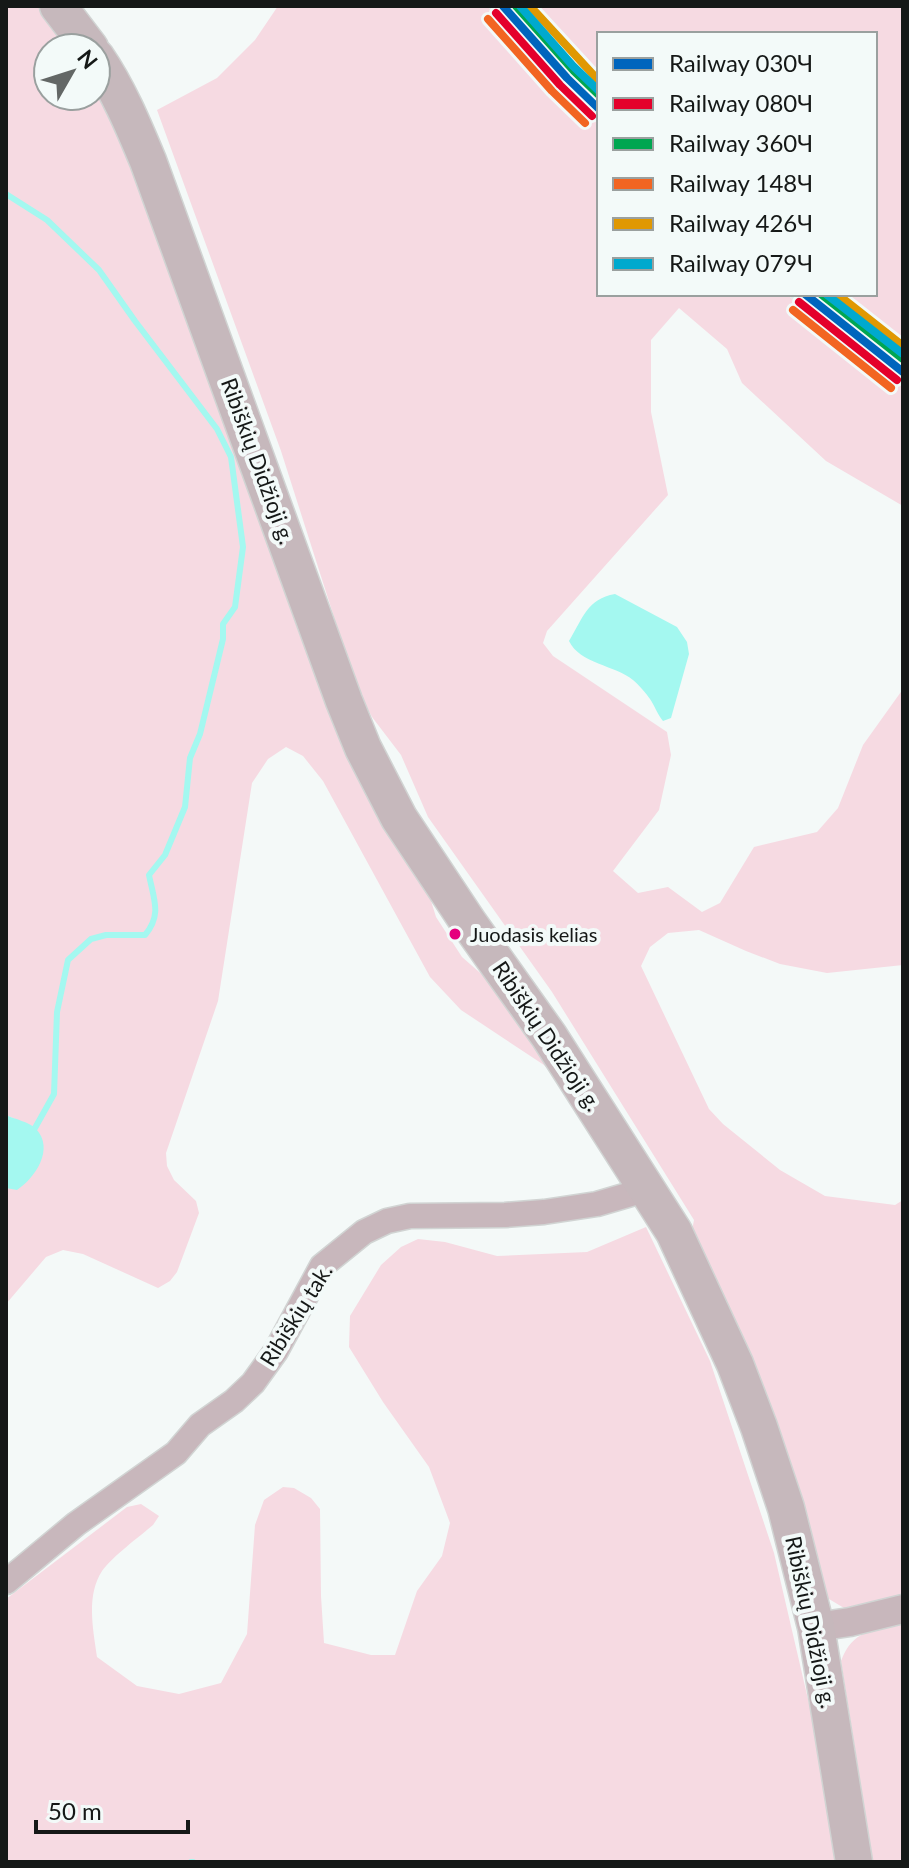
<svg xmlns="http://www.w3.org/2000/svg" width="909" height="1868" font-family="Lato,sans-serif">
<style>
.built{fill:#e1eceb}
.green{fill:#f6dae2}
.water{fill:#a4f8f0}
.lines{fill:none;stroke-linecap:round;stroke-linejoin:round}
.stream{stroke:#a4f8f0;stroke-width:6}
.minor-casing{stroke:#d1d4d3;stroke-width:27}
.tertiary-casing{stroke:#d1d4d3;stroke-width:31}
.primary-casing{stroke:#d1d4d3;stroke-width:39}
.minor{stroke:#c8b7bc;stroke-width:24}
.tertiary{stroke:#c8b7bc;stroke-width:28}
.primary{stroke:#c6b8bc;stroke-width:36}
.rail-1-casing{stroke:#f3faf9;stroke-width:14}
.rail-2-casing{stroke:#f3faf9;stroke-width:14}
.rail-3-casing{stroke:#f3faf9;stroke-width:14}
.rail-4-casing{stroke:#f3faf9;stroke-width:14}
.rail-5-casing{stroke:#f3faf9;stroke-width:14}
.rail-6-casing{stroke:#f3faf9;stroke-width:14}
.rail-1{stroke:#0065bd;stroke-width:8}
.rail-2{stroke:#e4002b;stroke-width:8}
.rail-3{stroke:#00a651;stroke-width:8}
.rail-4{stroke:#f26522;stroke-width:8}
.rail-5{stroke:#e09802;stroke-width:8}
.rail-6{stroke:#00a9ce;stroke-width:8}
.bus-dot{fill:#e5007d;stroke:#f3faf9;stroke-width:3}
.labels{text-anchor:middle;stroke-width:8;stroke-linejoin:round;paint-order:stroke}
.bus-label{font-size:20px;fill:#151817;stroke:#f3faf9;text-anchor:start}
.street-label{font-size:22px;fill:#151817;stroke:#f3faf9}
</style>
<rect width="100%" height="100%" fill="#f4f9f8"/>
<g class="built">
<polygon points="487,6 534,6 599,74 599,124 560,86"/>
<polygon points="786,294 843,294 903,340 903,385"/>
</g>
<g class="green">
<polygon points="6,6 38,6 72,48 48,48 48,96 96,96 96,86 115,123 202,358 300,636 354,760 424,878 436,917 462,957 494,985 562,1086 544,1065 461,1010 430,977 323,781 303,756 286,747 268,759 252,783 218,1001 166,1153 167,1166 174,1180 196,1201 199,1213 177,1272 170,1281 158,1288 83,1254 63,1250 46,1257 6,1304 6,1188 8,1189 35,1128 6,1115"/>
<polygon points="278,6 487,6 560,86 599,124 599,294 786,294 903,385 903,506 826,461 742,383 727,349 679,308 651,340 651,412 668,495 547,631 543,643 553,656 667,732 671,755 659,810 613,871 638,893 668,887 702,912 720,903 754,847 817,832 838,808 863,745 903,689 903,965 827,973 780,964 746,951 699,930 668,933 650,947 641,966 709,1109 723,1124 780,1170 825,1196 895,1205 903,1200 903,1597 844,1608 829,1599 822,1592 691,1236 694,1220 552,992 428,817 401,755 372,717 357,689 281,451 157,110 217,78 255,40"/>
<polygon points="534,6 903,6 903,340 843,294 875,294 875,34 599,34 599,74"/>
<path d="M646,1227L710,1361L774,1553L814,1725L839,1862H6V1599L127,1507L141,1504L159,1516L153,1525C139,1537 113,1556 102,1571C86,1596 93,1629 97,1657L137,1686L179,1694L221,1683L247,1634L255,1525L264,1500L283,1487L294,1488L311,1498L320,1509L321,1596L324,1643L371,1655H395L417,1591L442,1556L450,1523L429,1467L383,1402L349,1347L350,1316L381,1265L401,1247L418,1239L445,1242L497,1256L587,1252Z"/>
<path d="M903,1624V1862H873L841,1661C853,1629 873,1631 903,1624Z"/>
</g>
<g class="water">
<path d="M615,594L677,627L687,642L689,654L671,718L663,721C657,714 655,706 650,699C646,693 639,685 633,680C615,665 580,664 569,641C583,618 587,599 615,594Z"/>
<path d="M6,1115C14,1119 30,1122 36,1129C55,1149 35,1178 17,1190L6,1188Z"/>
</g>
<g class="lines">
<g class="stream">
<path d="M6,194L47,220L99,270L135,321L217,429L231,457L243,547L235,607L223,624V639L200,734L190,758L185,807L165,855L149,875C154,900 162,915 145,935H106L91,939L68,960L57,1012L54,1094L35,1128L31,1131"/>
<polyline points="191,1862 193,1862"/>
</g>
<g class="minor-casing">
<polyline id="minor" points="6,1582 76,1524 176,1453 200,1425 234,1401 253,1383 276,1351 322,1266 364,1232 387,1221 410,1216 505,1215 544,1212 597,1204 648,1189"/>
</g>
<g class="tertiary-casing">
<polyline id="tertiary" points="816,1627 850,1622 903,1609"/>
</g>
<g class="primary-casing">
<g id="primary">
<polyline points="58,6 90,48"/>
<path d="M96,57C118,89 133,125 148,161L344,701L363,748L399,818L468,922L549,1036L674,1232L735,1364L759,1427L786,1508L816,1627L854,1862"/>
</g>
</g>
<use href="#minor" class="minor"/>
<use href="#tertiary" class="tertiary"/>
<use href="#primary" class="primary"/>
<g class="rail-1-casing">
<g id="rail-1">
<polyline points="503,6 567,78 599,109"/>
<polyline points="805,294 903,372"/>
</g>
</g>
<g class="rail-2-casing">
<g id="rail-2">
<polyline points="496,13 560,85 592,116"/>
<polyline points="799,302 897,380"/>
</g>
</g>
<g class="rail-3-casing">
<g id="rail-3">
<polyline points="516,6 574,71 599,95"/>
<polyline points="821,294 903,359"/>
</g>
</g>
<g class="rail-4-casing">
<g id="rail-4">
<polyline points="488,19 552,91 585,123"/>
<polyline points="793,310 891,388"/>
</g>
</g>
<g class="rail-5-casing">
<g id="rail-5">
<polyline points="530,6 599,81"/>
<polyline points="837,294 903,346"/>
</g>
</g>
<g class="rail-6-casing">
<g id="rail-6">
<polyline points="520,6 573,66 599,91"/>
<polyline points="826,294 903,354"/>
</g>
</g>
<use href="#rail-1" class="rail-1"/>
<use href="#rail-2" class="rail-2"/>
<use href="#rail-3" class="rail-3"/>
<use href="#rail-4" class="rail-4"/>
<use href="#rail-5" class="rail-5"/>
<use href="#rail-6" class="rail-6"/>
</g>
<circle class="bus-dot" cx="455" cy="934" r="7"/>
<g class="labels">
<g class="bus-label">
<text x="470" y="942">Juodasis kelias</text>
</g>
<g class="street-label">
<text transform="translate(258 461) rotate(70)" y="8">Ribiškių Didžioji g.</text>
<text transform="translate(547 1036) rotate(56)" y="8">Ribiškių Didžioji g.</text>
<text transform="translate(296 1315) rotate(-58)" y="8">Ribiškių tak.</text>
<text transform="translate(811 1622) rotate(78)" y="8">Ribiškių Didžioji g.</text>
</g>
</g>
<rect width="909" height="1868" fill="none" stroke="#151817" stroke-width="16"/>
<rect x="597" y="32" width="280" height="264" fill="#f3faf9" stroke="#9aa09f" stroke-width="2"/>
<rect x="613" y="58" width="40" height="12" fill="#0065bd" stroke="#9aa09f" stroke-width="2"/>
<text x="669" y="72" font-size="24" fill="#151817">Railway 030Ч</text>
<rect x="613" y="98" width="40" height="12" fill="#e4002b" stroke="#9aa09f" stroke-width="2"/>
<text x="669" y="112" font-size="24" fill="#151817">Railway 080Ч</text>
<rect x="613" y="138" width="40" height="12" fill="#00a651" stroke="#9aa09f" stroke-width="2"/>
<text x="669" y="152" font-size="24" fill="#151817">Railway 360Ч</text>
<rect x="613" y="178" width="40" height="12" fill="#f26522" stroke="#9aa09f" stroke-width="2"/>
<text x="669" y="192" font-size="24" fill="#151817">Railway 148Ч</text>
<rect x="613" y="218" width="40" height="12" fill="#e09802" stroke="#9aa09f" stroke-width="2"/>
<text x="669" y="232" font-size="24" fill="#151817">Railway 426Ч</text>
<rect x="613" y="258" width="40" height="12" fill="#00a9ce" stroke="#9aa09f" stroke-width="2"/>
<text x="669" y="272" font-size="24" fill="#151817">Railway 079Ч</text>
<g transform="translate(72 72) rotate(51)"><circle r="38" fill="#f3faf9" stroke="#9aa09f" stroke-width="2"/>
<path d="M0-6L14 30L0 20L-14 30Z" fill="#636766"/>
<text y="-12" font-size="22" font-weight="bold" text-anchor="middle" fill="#151817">N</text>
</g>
<path d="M36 1820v12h152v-12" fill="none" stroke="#151817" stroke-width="4"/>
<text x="48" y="1820" font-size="24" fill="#151817" stroke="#f3faf9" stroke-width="6" paint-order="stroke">50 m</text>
</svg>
